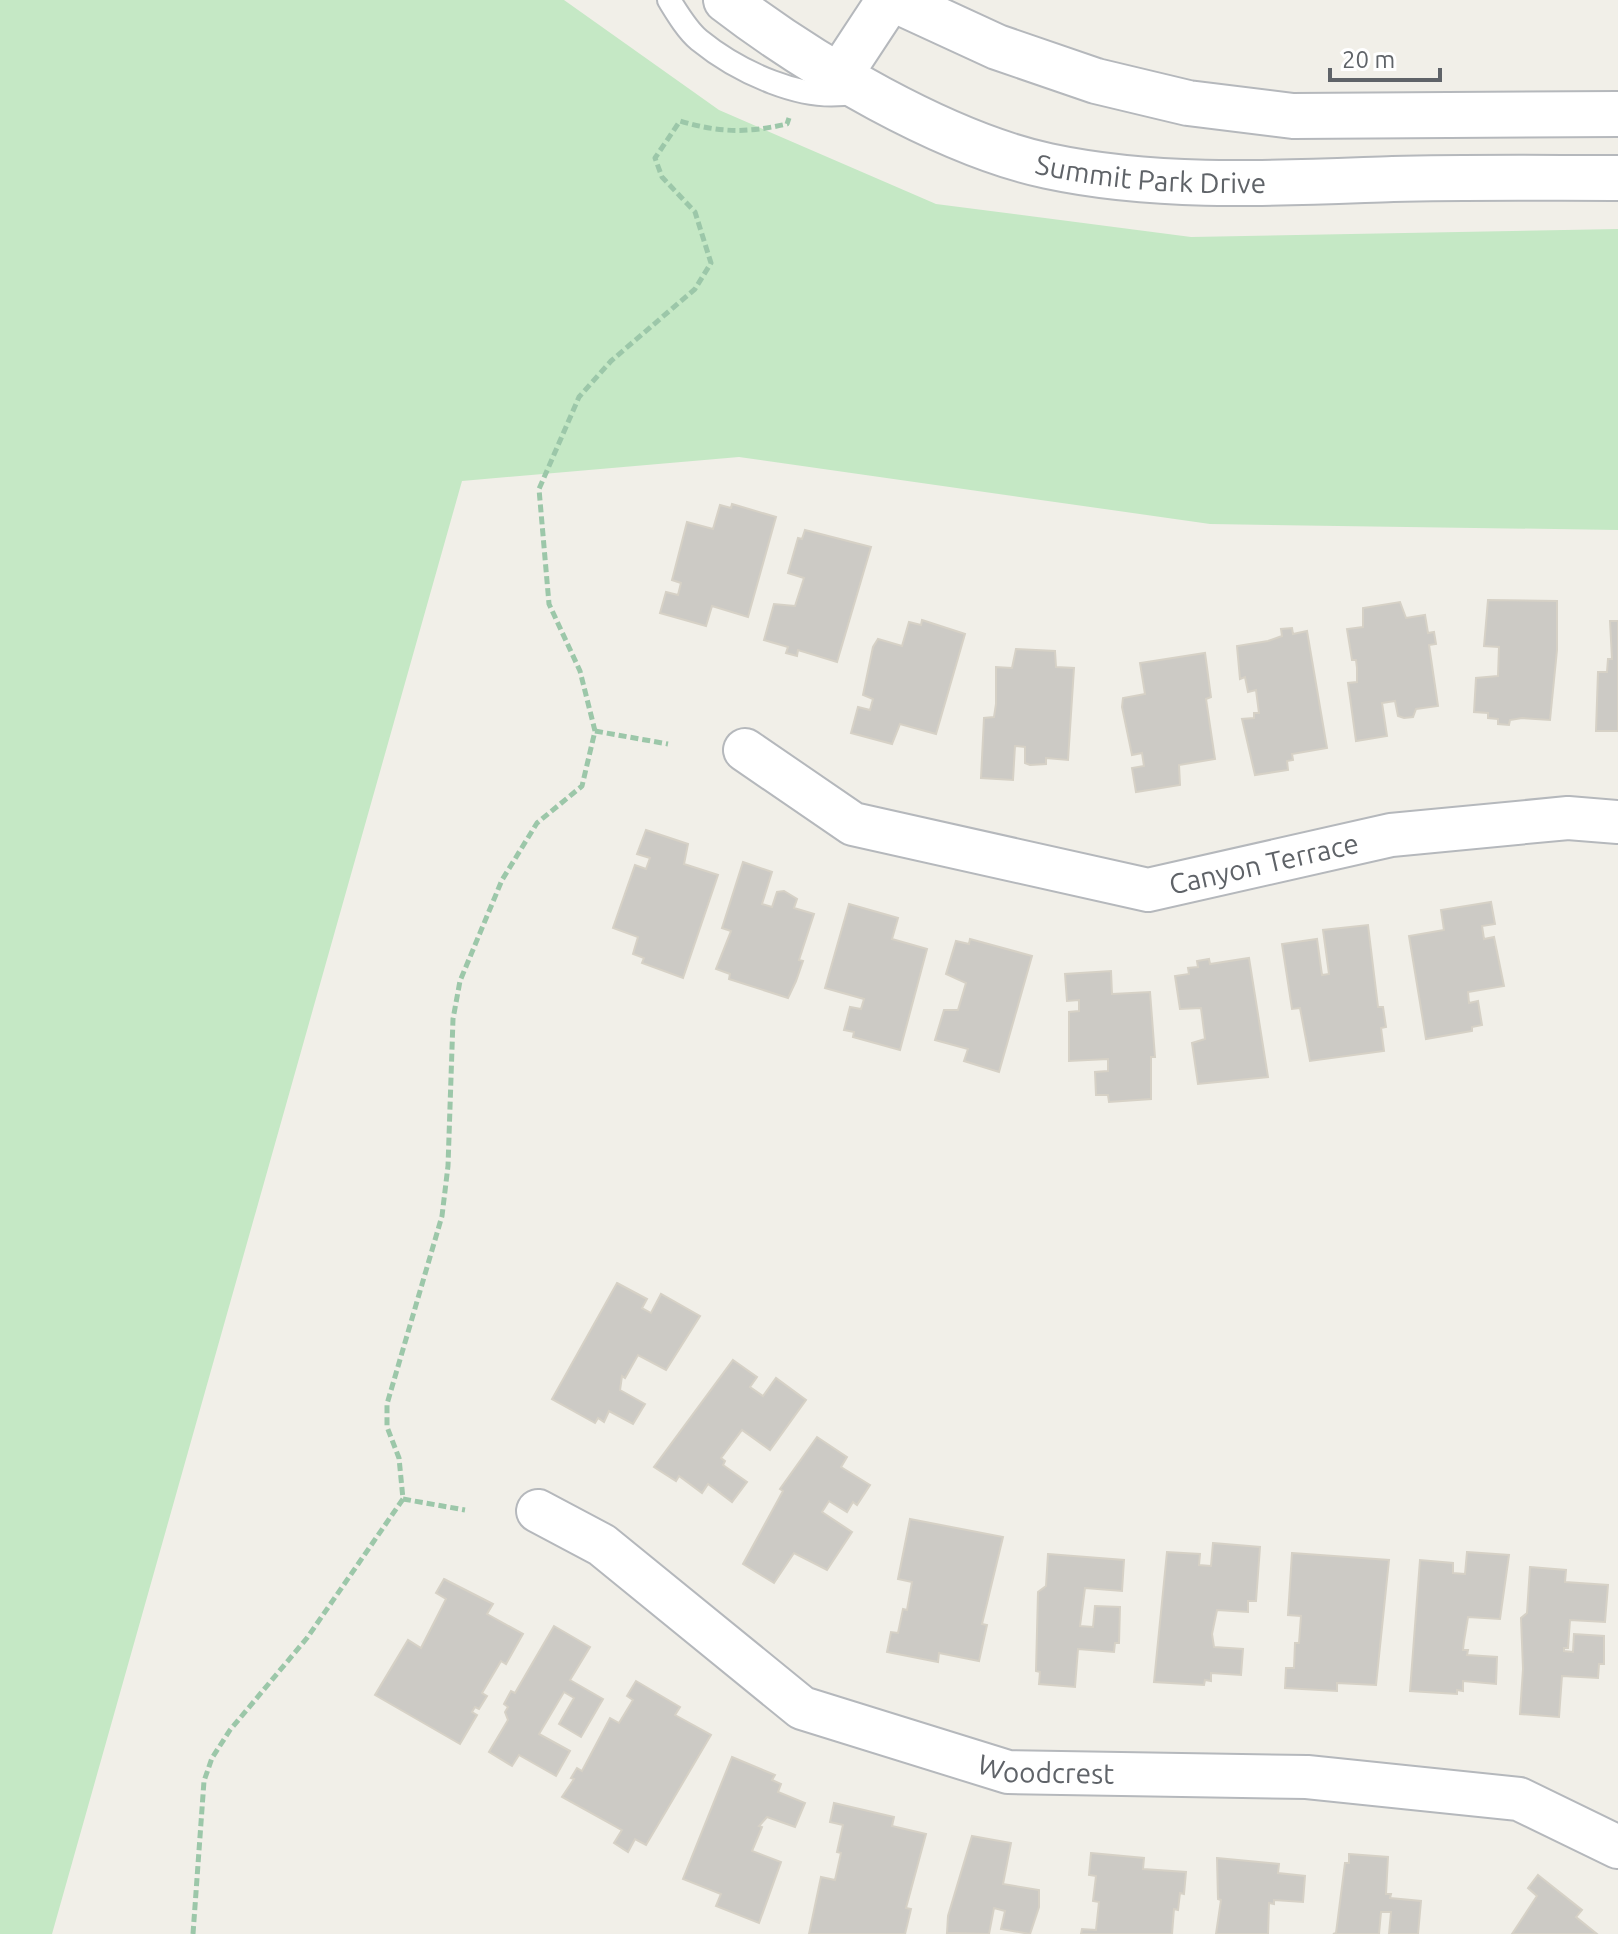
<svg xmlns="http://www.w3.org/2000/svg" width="1618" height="1934" font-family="Ubuntu,sans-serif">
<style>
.green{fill:#c5e8c5}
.building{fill:#cccac5;stroke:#d6d1c6;stroke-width:2}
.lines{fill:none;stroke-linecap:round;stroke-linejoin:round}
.service-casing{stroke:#b5b8bc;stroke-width:26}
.minor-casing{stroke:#b5b8bc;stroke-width:46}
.tertiary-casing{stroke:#b5b8bc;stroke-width:48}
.path{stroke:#9cc7a9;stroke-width:5;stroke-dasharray:8 4;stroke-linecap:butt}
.service{stroke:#fff;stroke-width:22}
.minor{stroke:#fff;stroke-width:42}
.tertiary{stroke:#fff;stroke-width:44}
.labels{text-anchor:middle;stroke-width:6;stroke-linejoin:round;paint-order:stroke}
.street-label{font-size:28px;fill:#5f6368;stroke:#fff}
</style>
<rect width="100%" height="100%" fill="#f1efe8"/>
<polygon class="green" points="0,0 564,0 719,110 936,204 1191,237 1618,229 1618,530 1210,524 739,457 462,481 52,1934 0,1934"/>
<g class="building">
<polygon points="732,504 776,517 748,617 712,606 706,626 660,613 666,592 678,595 681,583 672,580 687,522 713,529 720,505 731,508"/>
<polygon points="805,530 871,547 837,662 798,650 797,656 786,653 788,647 764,640 774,604 795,606 804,578 788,573 798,538 802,539"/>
<polygon points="1488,600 1557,601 1557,650 1550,720 1522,718 1510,720 1509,725 1498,724 1498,719 1488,718 1488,713 1474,712 1476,678 1498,676 1499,647 1484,646"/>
<polygon points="1400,602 1406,618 1425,615 1428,633 1434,632 1436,644 1429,645 1438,706 1416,709 1413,717 1404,718 1398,716 1395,701 1382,703 1387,736 1356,741 1348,683 1357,682 1357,668 1356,660 1352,660 1347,629 1363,627 1363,608"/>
<polygon points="922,620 965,634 936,734 900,724 892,744 851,733 858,707 870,710 873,699 863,695 873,647 878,639 902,646 909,622 921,625"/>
<polygon points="1610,621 1618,621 1618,731 1596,731 1598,672 1607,672 1608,659 1612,659"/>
<polygon points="1292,628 1293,634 1307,631 1327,748 1292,754 1293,760 1287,761 1288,770 1255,775 1242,719 1254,718 1254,713 1259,713 1256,690 1248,692 1245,677 1240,679 1237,646 1268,641 1282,636 1281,629"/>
<polygon points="1016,649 1055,651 1056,667 1074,668 1068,760 1046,758 1046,764 1030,765 1025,763 1025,747 1015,746 1013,780 981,778 984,718 994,717 996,704 996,667 1012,668"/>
<polygon points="1205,653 1211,697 1206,699 1215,759 1179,765 1180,785 1136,792 1132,768 1144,766 1142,753 1132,755 1122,707 1123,698 1145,694 1140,663"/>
<polygon points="646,830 688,844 684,864 718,875 683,978 642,963 644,958 633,954 638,937 613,928 635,865 646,869 650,858 637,854"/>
<polygon points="743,862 772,872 762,904 772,907 777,892 784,891 797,899 794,908 814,914 799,960 803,961 796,981 788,998 729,979 730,974 716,969 731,931 722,928"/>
<polygon points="1491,902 1495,924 1482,926 1484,939 1494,937 1504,986 1468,992 1469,1003 1478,1001 1482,1025 1472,1027 1472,1031 1426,1039 1409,936 1444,930 1441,910"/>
<polygon points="849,904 898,918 892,939 927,949 900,1050 853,1037 854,1032 844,1030 850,1007 861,1009 864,999 825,988"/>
<polygon points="1368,925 1378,1007 1383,1007 1386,1027 1381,1028 1384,1051 1310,1061 1300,1008 1292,1009 1282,944 1317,939 1322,975 1329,974 1323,930"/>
<polygon points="970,939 1032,956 999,1072 964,1061 968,1049 935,1040 944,1010 958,1010 966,983 946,974 956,941 969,944"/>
<polygon points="1249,958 1268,1077 1198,1084 1192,1043 1205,1039 1201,1008 1180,1009 1175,976 1189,974 1188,968 1198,967 1197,961 1209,959 1210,964"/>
<polygon points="1111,971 1112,994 1150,992 1155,1057 1151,1057 1151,1099 1109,1102 1108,1095 1096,1095 1095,1072 1108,1071 1108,1059 1069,1061 1069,1012 1079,1011 1079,1000 1067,1001 1065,974"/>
<polygon points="617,1283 647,1299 642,1308 651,1313 661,1294 700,1316 666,1370 638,1355 625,1378 622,1376 620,1390 645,1404 633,1424 609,1411 604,1422 598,1418 595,1423 552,1399"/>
<polygon points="733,1360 757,1377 750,1387 763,1396 776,1378 806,1400 770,1450 742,1430 721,1458 725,1461 723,1465 747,1482 732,1502 708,1484 702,1493 679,1476 676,1481 654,1467"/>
<polygon points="817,1437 847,1457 841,1467 870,1485 857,1505 853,1502 847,1512 829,1501 822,1512 852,1532 827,1570 794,1553 774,1583 743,1564 783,1491 780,1489"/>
<polygon points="910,1519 1003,1537 982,1624 987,1625 979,1661 939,1653 938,1662 887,1652 891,1632 898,1633 903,1609 907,1610 912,1582 898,1579"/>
<polygon points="1213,1543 1260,1547 1256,1601 1248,1601 1248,1612 1217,1610 1212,1634 1214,1647 1243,1649 1241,1675 1211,1673 1211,1681 1205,1680 1204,1685 1154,1682 1167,1552 1200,1554 1199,1565 1211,1566"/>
<polygon points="1467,1552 1509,1555 1500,1619 1468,1617 1464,1641 1463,1650 1468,1650 1467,1655 1497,1657 1496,1684 1463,1681 1463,1691 1457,1690 1457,1694 1410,1691 1420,1560 1453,1563 1453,1573 1465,1574"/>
<polygon points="1292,1553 1389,1560 1376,1685 1337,1683 1337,1691 1285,1688 1286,1668 1294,1668 1295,1643 1299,1643 1301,1616 1288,1615"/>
<polygon points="1048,1554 1124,1560 1122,1591 1085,1588 1080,1626 1093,1627 1095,1606 1120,1607 1119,1643 1115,1643 1114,1652 1078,1649 1075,1687 1039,1684 1040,1672 1036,1671 1038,1592 1046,1586"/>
<polygon points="1530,1567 1566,1570 1565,1582 1608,1585 1605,1622 1570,1620 1568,1648 1564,1648 1564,1651 1573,1652 1574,1634 1604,1636 1604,1664 1599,1664 1598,1678 1562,1676 1559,1717 1520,1714 1523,1669 1521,1618 1527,1613"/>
<polygon points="444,1579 493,1604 487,1614 523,1634 506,1664 501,1661 482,1693 487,1696 479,1709 475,1707 472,1712 477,1715 460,1744 375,1695 408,1640 421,1648 446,1599 436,1593"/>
<polygon points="554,1626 590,1647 570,1680 603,1699 581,1737 559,1724 574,1698 564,1692 539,1734 570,1751 556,1776 519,1755 512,1766 489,1752 508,1720 505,1712 508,1707 504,1704 511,1691 515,1693"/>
<polygon points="636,1681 680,1707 675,1715 711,1735 646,1845 635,1839 628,1852 614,1843 622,1830 562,1797 574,1779 571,1778 577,1768 582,1771 610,1718 619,1723 633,1700 627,1696"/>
<polygon points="732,1757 775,1775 772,1780 781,1784 778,1792 805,1803 795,1827 767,1817 759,1826 762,1827 752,1851 781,1862 759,1923 716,1906 721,1894 683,1879"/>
<polygon points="834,1803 894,1817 892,1826 926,1834 906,1908 911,1909 905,1934 809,1934 821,1877 835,1880 841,1853 837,1852 843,1825 830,1822"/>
<polygon points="972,1836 1011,1843 1003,1884 1039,1890 1039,1907 1030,1934 1001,1929 1005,1911 994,1908 989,1934 947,1933 948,1916"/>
<polygon points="1091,1853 1144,1858 1143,1869 1186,1872 1184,1894 1180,1893 1178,1910 1174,1909 1172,1934 1081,1934 1082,1929 1096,1930 1099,1902 1093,1901 1096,1876 1089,1875"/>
<polygon points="1349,1854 1388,1857 1386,1894 1391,1894 1390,1898 1421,1901 1418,1934 1389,1934 1391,1912 1381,1912 1379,1934 1333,1934 1336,1933 1345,1863 1349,1863"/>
<polygon points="1217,1858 1279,1864 1278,1873 1305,1876 1303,1902 1274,1900 1274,1904 1269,1903 1268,1934 1216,1934 1221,1900 1218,1899"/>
<polygon points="1538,1875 1582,1910 1576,1917 1597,1934 1512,1934 1537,1896 1528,1888"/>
</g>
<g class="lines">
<g class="service-casing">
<path id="service" d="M669,0C677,13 687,30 699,40C737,71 805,104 854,92"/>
</g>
<g class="minor-casing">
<g id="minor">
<path id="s1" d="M745,750L853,824L1148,890L1391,835L1568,818L1618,822"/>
<path id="s2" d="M538,1511L602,1545L802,1708L1008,1772L1307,1777L1519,1799L1618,1847"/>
</g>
</g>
<g class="tertiary-casing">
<g id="tertiary">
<path id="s3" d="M726,0C809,64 945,144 1048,166C1160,190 1279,183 1393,179C1468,177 1543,178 1618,178"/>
<polyline points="895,0 997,47 1096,81 1188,103 1293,116 1618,114"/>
<polyline points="839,76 889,0"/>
</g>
</g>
<g class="path">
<polyline points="595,731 668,744"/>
<polyline points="403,1499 465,1510"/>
<path d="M193,1934L204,1781L212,1758L230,1730L307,1638L403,1499L399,1458L387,1427V1404L442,1216L448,1166L453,1019L460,981L502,880L537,823L582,786L595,731L580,671L549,604L539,489L579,397L611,361L695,289L711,263L695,212L662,177L655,158L680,121C721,133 746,133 787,124L789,118"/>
</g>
<use href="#service" class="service"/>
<use href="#minor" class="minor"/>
<use href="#tertiary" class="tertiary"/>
</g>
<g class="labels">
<g class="street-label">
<text dy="10" stroke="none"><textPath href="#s3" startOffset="468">Summit Park Drive</textPath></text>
<text dy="10" stroke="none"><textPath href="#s1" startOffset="552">Canyon Terrace</textPath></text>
<text dy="10" stroke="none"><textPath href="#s2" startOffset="584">Woodcrest</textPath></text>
</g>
</g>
<path d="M1330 68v12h110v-12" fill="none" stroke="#5f6368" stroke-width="4"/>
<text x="1342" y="68" font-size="24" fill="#5f6368" stroke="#ffffff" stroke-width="6" paint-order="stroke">20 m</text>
</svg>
